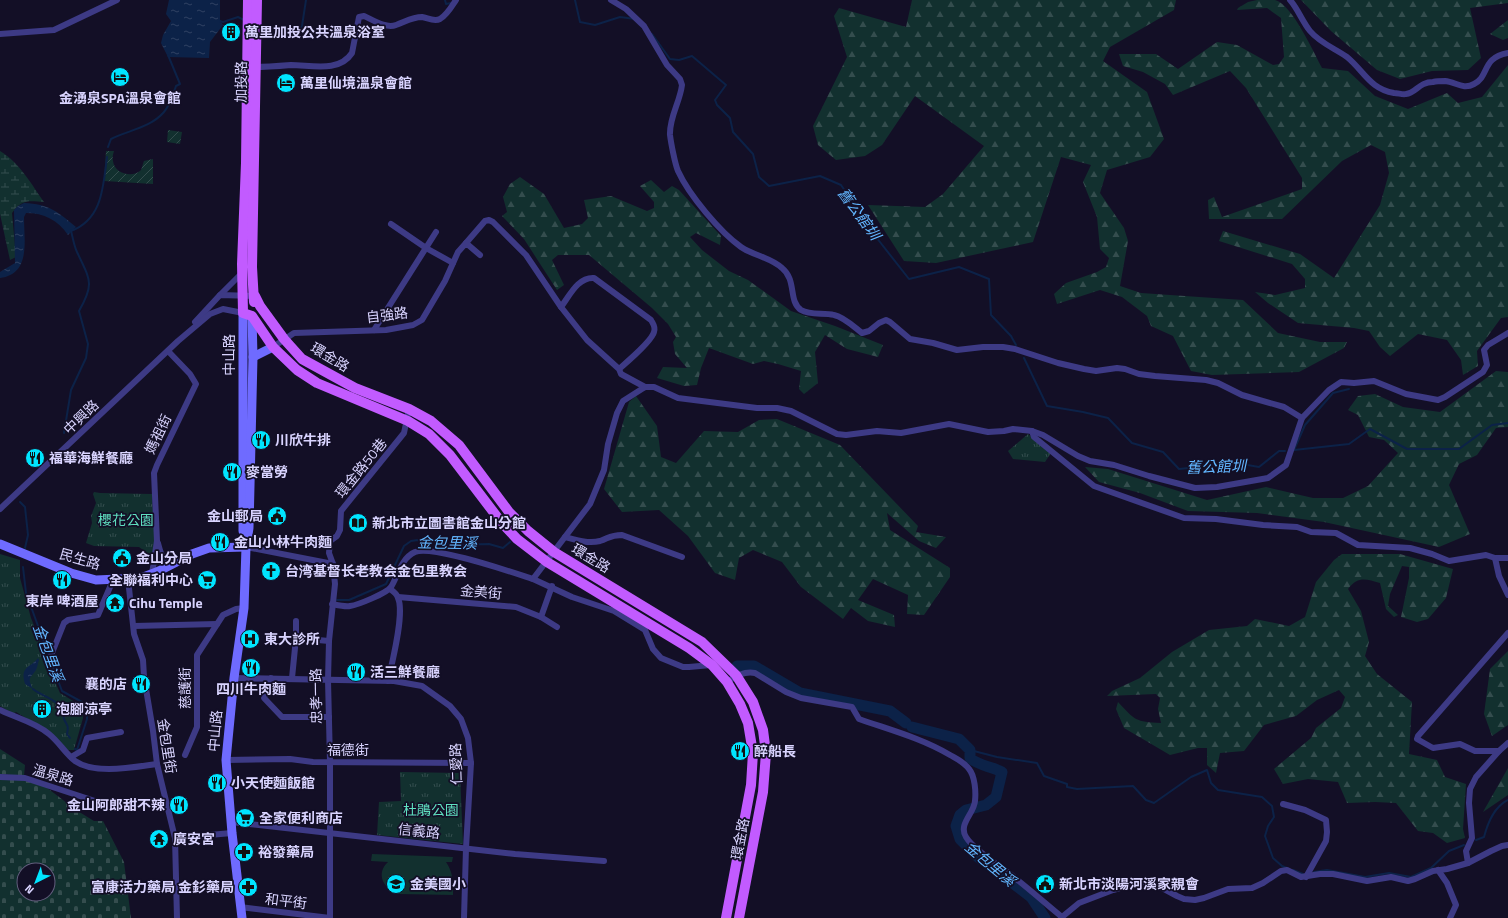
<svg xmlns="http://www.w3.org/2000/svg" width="1508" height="918" font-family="'Titillium Web','Noto Sans TC',sans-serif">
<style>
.forest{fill:url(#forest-firs)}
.wetland{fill:url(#wetland-marsh)}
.cemetery{fill:url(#cemetery-stones);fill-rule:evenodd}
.park{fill:url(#park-tufts)}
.garden{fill:url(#garden-furrows)}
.pitch{fill:#12302f}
.water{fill:url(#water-ripples)}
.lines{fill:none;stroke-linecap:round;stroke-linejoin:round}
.stream{stroke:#0c2248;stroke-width:2}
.river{stroke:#0c2248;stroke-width:11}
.street{stroke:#3d3a85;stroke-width:6}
.secondary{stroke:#6f6bff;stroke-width:9}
.primary{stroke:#c25bff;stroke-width:10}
.labels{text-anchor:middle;stroke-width:3.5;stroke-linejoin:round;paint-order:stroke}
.poi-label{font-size:14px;font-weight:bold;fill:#d9d4ff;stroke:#130f26;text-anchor:start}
.street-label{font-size:14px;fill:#d9d4ff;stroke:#130f26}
.park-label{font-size:14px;fill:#5fe0c0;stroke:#130f26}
.water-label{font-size:15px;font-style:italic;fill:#62b6ff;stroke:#130f26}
</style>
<defs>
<pattern id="forest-firs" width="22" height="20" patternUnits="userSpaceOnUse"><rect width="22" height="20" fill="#12302f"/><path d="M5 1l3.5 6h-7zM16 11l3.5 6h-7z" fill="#344d4e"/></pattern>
<pattern id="wetland-marsh" width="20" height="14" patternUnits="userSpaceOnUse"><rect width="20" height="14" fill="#12302f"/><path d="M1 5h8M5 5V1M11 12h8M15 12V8" fill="none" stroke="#344d4e"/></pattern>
<pattern id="cemetery-stones" width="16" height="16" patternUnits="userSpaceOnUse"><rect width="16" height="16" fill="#12302f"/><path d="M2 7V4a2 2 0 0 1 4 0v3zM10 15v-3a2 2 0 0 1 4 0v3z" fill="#344d4e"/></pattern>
<pattern id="park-tufts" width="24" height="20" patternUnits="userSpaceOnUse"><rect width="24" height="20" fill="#12302f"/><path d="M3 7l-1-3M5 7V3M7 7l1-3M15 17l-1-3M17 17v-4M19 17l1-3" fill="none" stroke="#344d4e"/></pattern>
<pattern id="garden-furrows" width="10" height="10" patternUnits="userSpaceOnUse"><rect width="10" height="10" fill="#12302f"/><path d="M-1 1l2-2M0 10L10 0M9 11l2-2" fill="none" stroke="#344d4e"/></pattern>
<pattern id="water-ripples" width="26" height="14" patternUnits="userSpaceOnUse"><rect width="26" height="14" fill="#0c2248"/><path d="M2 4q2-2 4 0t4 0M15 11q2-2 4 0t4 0" fill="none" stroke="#2f4163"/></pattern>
</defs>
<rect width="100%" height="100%" fill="#130f26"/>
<g class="forest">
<polygon points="912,0 1176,0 1174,10 1110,47 1103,61 1147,92 1164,139 1150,157 1107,170 1100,193 1124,228 1128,241 1120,286 1141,293 1243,300 1278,333 1320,342 1347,342 1344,348 1299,372 1212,375 1191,371 1173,336 1151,326 1147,316 1122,297 1100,290 1057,304 1054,294 1066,283 1097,272 1106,267 1109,258 1100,249 1097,217 1083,182 1091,165 1061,157 1033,242 936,263 904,261 868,205 925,207 943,194 984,146 915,96 882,145 865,156 836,160 818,145 813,126 847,57 834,16 839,8 906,27"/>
<path d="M1257,0C1262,0 1270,0 1275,0C1292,4 1314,53 1322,68L1348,71L1375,96L1408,109L1447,93L1458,103L1482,97L1508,65V317L1501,318L1477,351L1478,366L1463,375L1461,360L1447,340L1418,334L1390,356L1380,347L1369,331L1354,328L1298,323L1268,303L1255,292L1275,295L1305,288V279L1292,264L1219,241L1223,231L1300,254L1334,278L1380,205L1389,173L1385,152L1371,145L1342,161L1282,219H1209L1208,200L1214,197L1222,217L1302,189V178L1246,88L1230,71L1173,95L1165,84L1143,72L1123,66L1119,54H1156L1178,69L1217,42L1237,45L1273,65L1279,64L1284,57L1281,18L1267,8L1237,10L1238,8L1248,2Z"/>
<polygon points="1301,0 1508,0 1508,3 1470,8 1481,58 1468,70 1432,71 1400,79 1377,70 1331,31"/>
<polygon points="1508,20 1508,38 1503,40 1490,34"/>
<polygon points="520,177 544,194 564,228 582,224 588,218 584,200 611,196 647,211 654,208 654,202 640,186 651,180 664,192 672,186 679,190 721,236 720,245 696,233 690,237 702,250 729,271 748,280 791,311 835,326 883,345 878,357 847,349 825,335 815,352 818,383 804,394 799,389 801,371 778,364 764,361 753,364 709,348 701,368 697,385 684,386 657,378 663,367 687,368 675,354 673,342 676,337 668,324 652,308 589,255 558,255 552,260 564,285 557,290 524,239 502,216 507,212 503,197 510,184"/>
<polygon points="1496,371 1508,372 1508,427 1496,428 1477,455 1459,464 1449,485 1470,534 1439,547 1324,522 1257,513 1188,511 1140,493 1099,482 1085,467 1108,469 1207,500 1266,487 1313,498 1343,498 1368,486 1398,453 1384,440 1369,437 1358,415 1348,410 1358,396 1375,394 1403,407 1440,412"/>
<polygon points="636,396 657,426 661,457 676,463 704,431 738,432 759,420 777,419 840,445 918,526 916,532 946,537 936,548 919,541 887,513 890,530 950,568 950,577 924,615 907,614 908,595 873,579 858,600 894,615 895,627 868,621 851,608 843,619 801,587 782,562 753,550 739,558 735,580 715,573 688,536 659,510 622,512 604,489 629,402"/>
<path d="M1342,554H1400L1453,569L1446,598L1428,619L1417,622L1401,617L1409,578V567L1402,566L1390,594L1388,606L1398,615L1394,617L1386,609L1380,583C1366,579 1358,576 1348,589L1361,611L1369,642L1365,656L1377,674L1412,702L1409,754L1437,760L1445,777L1466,784L1463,829L1465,838L1447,843L1433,833L1418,831L1396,803L1375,802L1347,803L1338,782L1308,779L1283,784L1274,769L1311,738L1316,728L1341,708L1345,697L1339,690L1317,700L1296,716L1264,725L1244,751L1220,753L1216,773L1207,765V748H1198L1170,755L1124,728L1116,709L1118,702C1135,720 1135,722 1161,723L1158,709L1160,698L1156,694L1107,696L1112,691L1140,678L1172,652L1209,630L1247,626L1255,619L1289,626L1305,617L1316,582L1334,560Z"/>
<polygon points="1508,651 1508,725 1492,736 1484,714 1490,669"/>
<polygon points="1508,768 1508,795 1483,812"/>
</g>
<path class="wetland" d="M0,151C19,162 32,185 44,202C29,201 22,199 12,213L16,257L10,260L0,214Z"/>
<g class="cemetery">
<polygon points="0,749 25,765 24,776 0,774"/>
<path d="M0,779L23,780L46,787L76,810L94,821H103L124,862L131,918H0ZM24,870H48V894H24Z"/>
</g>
<g class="park">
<polygon points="1028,434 1051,453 1045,462 1013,459 1008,451"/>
<polygon points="94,492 100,493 152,494 155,548 153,557 139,547 94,546 86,543 92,523 91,516 96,503 93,494"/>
<polygon points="0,554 20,560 20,578 31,618 50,666 53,677 60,693 78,704 82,710 83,718 74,750 68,750 43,728 16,712 13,714 0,706"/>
<polygon points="400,772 460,773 463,844 377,835 379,802 401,801"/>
</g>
<g class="garden">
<polygon points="168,130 182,132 180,144 167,142"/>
<path d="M106,151H114C113,154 112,158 113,161C114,173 132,179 141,170C142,168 143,163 144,161L153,159V184L104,181Z"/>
</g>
<path class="pitch" d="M372,854L453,857L452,862H446C452,871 456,883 446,890H453V895L398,894C384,889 375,874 388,862L371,861Z"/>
<g class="water">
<polygon points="169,0 220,0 220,20 223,25 210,42 209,58 168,57 161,43 163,35 171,21 166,14"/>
<path d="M24,203C49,204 58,212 76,227L68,235C58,220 44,213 26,213L24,217C24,241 31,274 0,278V272L15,263L14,210L18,206Z"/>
<path d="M38,658L39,660C38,663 37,668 36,670C30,679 27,677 33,689L25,684C20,666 29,669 38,658Z"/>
</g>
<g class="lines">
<g class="stream">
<polyline points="445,0 446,4 451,3"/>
<polyline points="575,0 580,22 595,25 620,17 635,19"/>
<polyline points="220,21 223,22 238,17 244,20"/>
<polyline points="260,29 284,37 294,37 302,26 306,0"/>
<polyline points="652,34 670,59 679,60 692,56 726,85 715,100 717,105 730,118 733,132 753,154 759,177 769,186 820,176 841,185 876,237 909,279 959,267 989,279 991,315 1011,336 1016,345"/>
<path d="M108,147L111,139C129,130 150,128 164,112C170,105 173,95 176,86L180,84L168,55"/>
<polyline points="1024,358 1047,406 1083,412 1108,418 1132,443 1163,452 1179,469 1236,463 1259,467 1279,451 1285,451"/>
<path d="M64,433L71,390L86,358L88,344L79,311C95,283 90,280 77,252C74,246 73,238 71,231C103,219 103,186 107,157"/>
<polyline points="1294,450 1349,444 1370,429 1407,449 1459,449 1492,425 1508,423"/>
<polyline points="1294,450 1305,425 1333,393 1349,389"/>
<polyline points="20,502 25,507 28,535 25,548"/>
<polyline points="23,567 26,593 49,656"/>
<polyline points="337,600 349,600 386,584 404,546 411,541 418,540 433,541 454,545 489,544 503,548 510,542"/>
<polyline points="51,662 62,691 82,702 87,712 87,719 77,750 75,749"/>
<path d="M33,689C43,697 58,699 63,712C64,714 63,717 64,719C67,726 69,725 67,734L70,738"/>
<polyline points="970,750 997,757 1037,763 1044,776 1067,784 1067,787 1077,789 1133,786 1146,800 1154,803 1191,777 1207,770 1211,783 1218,790 1262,797 1272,806 1274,817 1268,826 1265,836 1273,858 1282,866 1287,868"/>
<path d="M1476,840L1484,837C1488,822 1494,807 1508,800"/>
<polyline points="1293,870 1303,874"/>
<polyline points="1314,872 1327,870 1365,877 1389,873 1411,877 1431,868 1449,851 1464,845"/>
</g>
<g class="river">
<polyline points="737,666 754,666 800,693 890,711 906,723"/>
<path d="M912,727L959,739L970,750V758C979,766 991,766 1002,772L996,797L986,805L966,810L960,815L956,826L960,839L978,857L1031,897L1045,918"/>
</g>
<g class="street">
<path d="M611,0L626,9L644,26L667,65L680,79L682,85C680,102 669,118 670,135C671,143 675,164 678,171C689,195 720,232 741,247C754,256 770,257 782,268C797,280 788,301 801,310C811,316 824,312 834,315C844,317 854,327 862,333L869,331L879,323L886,320L890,322L910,339L933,343L957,350L983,347H1003L1015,349L1058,363L1084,369L1096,371L1117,368L1125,369L1139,374L1155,376L1206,380L1218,383L1242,395L1284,407L1302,418"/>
<path d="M1290,0C1298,9 1302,21 1310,31C1320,43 1334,48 1347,57C1364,71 1370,89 1394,93C1398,93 1403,95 1406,94C1416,93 1419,82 1433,82C1437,81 1441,81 1445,81C1456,82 1463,90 1474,84C1490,76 1481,58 1508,53"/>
<polyline points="0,34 54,30 117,0"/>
<path d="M254,67C266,67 279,66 291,65C311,65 339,73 352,53L359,17L364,16C373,20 386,29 396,25C405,22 412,17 422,17C428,18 434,22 440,19C447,15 452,6 456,0"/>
<polyline points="391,224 426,248 453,263"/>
<polyline points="466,243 485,221 489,220 493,222 526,255 561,307"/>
<polyline points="220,295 242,273"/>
<polyline points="195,322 220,295 255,296"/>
<polyline points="374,330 436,232"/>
<polyline points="273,347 294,333 386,330 413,325 422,320 445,281 458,252 466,243 480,255"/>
<path d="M619,369L587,340L561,307C570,295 578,277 594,278L651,320C653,324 656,327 654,332C652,341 627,362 619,369L621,374L645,387"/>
<polyline points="1032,431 1034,437 1094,486 1184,518 1216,519 1263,525 1297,527 1311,532 1336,533 1358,545 1410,548 1432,554 1449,561 1486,555 1495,558 1508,558"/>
<polyline points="0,509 178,341 210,314 223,309 243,313"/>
<path d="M565,537C576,540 588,544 600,541C609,538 610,535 622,535L682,557"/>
<path d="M158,543C161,554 161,560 175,562"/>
<polyline points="246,547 333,564 335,584 329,641 328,680 330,762 330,918"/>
<polyline points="1495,558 1499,576 1508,595"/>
<polyline points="333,564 329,553 330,541 337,536 340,530 341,511 404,433 409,409"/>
<polyline points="152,574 157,541 154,473 157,465 196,384 190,374 168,351"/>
<polyline points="128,579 134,634 143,660 144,677 153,731 157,764 175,838 177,918"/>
<polyline points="533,579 572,597 614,611 645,630 653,649 661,658 683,667 689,667 711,665"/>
<polyline points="398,597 516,607 541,617 557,627"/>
<path d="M332,604C337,605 345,607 350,606C358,605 387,593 391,587C398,576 401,558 415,552C433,545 511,572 533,579L590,504L604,470L608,444L617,413L623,401L645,387H654L678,398L757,408H777L791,411L837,434L846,435L877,431L901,433L949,424L988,432L1004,431L1013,429L1032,431L1043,435L1078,456L1090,461L1114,465L1149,476L1195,488L1217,487L1268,478L1286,465L1302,418L1329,390L1341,382L1354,383L1374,381L1406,394L1438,400L1445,397L1483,372L1487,365L1484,350L1488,345L1508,333"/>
<polyline points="541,617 552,586"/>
<polyline points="134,626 217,624"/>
<polyline points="296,638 329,641"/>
<polyline points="48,663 64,623 68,620 98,615 113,580"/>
<polyline points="234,678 394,681 422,686 450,706 461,719 468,738 471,763 466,848 464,918"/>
<polyline points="271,678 264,698 282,717 329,717"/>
<polyline points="292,678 296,638 296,621"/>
<path d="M388,681C392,663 405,613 398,598C397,594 393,591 390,589"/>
<path d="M727,682C736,676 744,671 755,673L786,692L801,698L852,707L859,719C890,730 921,738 950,755C957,759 964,762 969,769C975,776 976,792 975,801C974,814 958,824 966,837C973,849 998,865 1010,874C1028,888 1045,903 1062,917L1061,918"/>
<path d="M0,710C16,718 35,722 49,734C59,742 65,753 75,761C95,775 134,767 157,764"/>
<polyline points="1499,751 1508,743"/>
<polyline points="185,755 197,727 197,655 223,615 236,609 244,608"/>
<polyline points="71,757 83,750 87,738 121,732"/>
<polyline points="226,760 290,759 313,762 471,763"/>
<polyline points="0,777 25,778 98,802"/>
<polyline points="1283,804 1305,810 1326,820 1327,832 1326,841 1306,877"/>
<polyline points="231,822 515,854 604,861"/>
<polyline points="175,838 232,833"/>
<polyline points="1468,863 1466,851 1472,838 1469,803 1470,789 1476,777 1499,751 1475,751 1460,744 1433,748 1417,739 1418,736 1508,633"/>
<polyline points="1438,870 1447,883 1456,905 1450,918"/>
<polyline points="240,907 330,918"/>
<polyline points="1062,917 1079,903 1113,890 1134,884 1144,882 1153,883 1177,896 1184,899 1195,900 1204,898 1228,889 1252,888 1263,883 1281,871 1287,870 1301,877 1320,874 1333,874 1367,881 1391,877 1408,881 1415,879 1433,871 1447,869 1468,863 1491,851 1502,846 1508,845"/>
</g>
<g class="secondary">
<polyline points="243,313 243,531"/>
<polyline points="253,357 273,347"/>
<polyline points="0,544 71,573 96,580 141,578 159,571 192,554 209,548 246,547"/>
<polyline points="242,918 232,833 226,760 234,678 244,608 246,547 249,528 253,357 252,316"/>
</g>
<g class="primary">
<polyline points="248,0 246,163 242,264 243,313 252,316 273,347 297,370 317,383 408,421 429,434 450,455 501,522 517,539 547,562 689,648 712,665 727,682 740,704 748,723 753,753 751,785 726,918"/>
<polyline points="255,296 260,306 284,339 302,359 355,388 409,409 431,421 459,445 509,512 528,531 554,552 702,642 736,675 753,702 763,730 766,753 763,792 739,918"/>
<polyline points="254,302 252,267 257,0"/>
</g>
</g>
<defs>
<g id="building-disc" transform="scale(1)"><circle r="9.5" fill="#00e5ff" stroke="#130f26"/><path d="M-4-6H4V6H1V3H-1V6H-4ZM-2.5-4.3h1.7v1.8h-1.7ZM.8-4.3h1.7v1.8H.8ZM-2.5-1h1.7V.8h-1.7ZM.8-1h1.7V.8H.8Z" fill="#111"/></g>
<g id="hotel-disc" transform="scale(1)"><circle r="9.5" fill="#00e5ff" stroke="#130f26"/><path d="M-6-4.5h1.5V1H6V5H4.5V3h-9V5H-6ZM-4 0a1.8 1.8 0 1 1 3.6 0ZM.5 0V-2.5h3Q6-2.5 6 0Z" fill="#111"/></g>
<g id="restaurant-disc" transform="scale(1)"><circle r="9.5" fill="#00e5ff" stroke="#130f26"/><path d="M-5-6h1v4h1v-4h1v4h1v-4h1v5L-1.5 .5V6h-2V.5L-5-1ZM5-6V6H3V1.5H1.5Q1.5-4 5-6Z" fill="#111"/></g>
<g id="civic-disc" transform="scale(1)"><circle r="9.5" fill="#00e5ff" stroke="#130f26"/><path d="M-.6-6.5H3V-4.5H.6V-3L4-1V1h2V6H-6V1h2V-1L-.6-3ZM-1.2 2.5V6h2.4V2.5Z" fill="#111"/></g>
<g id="library-disc" transform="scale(1)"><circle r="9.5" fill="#00e5ff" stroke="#130f26"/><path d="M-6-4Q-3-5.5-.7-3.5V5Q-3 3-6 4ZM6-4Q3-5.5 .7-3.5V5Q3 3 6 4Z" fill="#111"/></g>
<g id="church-disc" transform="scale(1)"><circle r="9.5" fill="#00e5ff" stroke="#130f26"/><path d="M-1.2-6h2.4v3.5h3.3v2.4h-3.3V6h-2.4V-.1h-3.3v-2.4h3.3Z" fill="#111"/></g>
<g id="supermarket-disc" transform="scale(1)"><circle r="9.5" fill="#00e5ff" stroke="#130f26"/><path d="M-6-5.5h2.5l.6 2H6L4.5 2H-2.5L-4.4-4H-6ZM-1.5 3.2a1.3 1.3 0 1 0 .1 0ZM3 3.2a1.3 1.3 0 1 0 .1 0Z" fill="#111"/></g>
<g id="temple-disc" transform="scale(1)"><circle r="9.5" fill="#00e5ff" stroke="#130f26"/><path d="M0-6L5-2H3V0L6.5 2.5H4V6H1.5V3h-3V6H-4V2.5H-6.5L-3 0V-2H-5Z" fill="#111"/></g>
<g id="hospital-disc" transform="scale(1)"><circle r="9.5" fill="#00e5ff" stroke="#130f26"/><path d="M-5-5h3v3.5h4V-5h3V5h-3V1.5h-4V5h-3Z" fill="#111"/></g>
<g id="pharmacy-disc" transform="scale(1)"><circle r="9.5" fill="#00e5ff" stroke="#130f26"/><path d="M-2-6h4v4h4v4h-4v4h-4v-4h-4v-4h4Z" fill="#111"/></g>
<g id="school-disc" transform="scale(1)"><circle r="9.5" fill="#00e5ff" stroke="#130f26"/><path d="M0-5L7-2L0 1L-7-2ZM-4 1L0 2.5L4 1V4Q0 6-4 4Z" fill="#111"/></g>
</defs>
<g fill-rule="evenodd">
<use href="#building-disc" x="231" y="32"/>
<use href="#hotel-disc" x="120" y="77"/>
<use href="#hotel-disc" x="286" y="83"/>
<use href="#restaurant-disc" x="261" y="440"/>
<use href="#restaurant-disc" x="35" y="458"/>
<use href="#restaurant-disc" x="232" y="472"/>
<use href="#civic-disc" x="277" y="516"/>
<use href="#library-disc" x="358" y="523"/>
<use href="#restaurant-disc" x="220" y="542"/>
<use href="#civic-disc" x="122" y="558"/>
<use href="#church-disc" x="271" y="571"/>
<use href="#restaurant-disc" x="62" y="580"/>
<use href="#supermarket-disc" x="207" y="580"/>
<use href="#temple-disc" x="115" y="603"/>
<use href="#hospital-disc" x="250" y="639"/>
<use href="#restaurant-disc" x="251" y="668"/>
<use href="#restaurant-disc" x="356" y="672"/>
<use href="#restaurant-disc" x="141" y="684"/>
<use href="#building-disc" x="42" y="709"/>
<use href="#restaurant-disc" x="740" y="751"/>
<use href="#restaurant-disc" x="217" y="783"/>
<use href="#restaurant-disc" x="179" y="805"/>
<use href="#supermarket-disc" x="245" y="818"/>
<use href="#temple-disc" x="159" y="839"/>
<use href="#pharmacy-disc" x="244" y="852"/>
<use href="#school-disc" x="396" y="884"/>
<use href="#civic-disc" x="1045" y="884"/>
<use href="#pharmacy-disc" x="248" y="887"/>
</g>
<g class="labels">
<g class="poi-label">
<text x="245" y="37">萬里加投公共溫泉浴室</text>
<text x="300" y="88">萬里仙境溫泉會館</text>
<text x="120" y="103" text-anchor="middle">金湧泉SPA溫泉會館</text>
<text x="275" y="445">川欣牛排</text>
<text x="49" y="463">福華海鮮餐廳</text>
<text x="246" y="477">麥當勞</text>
<text x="263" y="521" text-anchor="end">金山郵局</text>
<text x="372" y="528">新北市立圖書館金山分館</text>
<text x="234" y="547">金山小林牛肉麵</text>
<text x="136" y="563">金山分局</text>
<text x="285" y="576">台湾基督长老教会金包里教会</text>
<text x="193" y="585" text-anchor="end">全聯福利中心</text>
<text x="62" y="606" text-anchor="middle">東岸 啤酒屋</text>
<text x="129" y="608">Cihu Temple</text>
<text x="264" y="644">東大診所</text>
<text x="370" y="677">活三鮮餐廳</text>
<text x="127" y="689" text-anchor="end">襄的店</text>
<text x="251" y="694" text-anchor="middle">四川牛肉麵</text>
<text x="56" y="714">泡腳涼亭</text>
<text x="754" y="756">醉船長</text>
<text x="231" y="788">小天使麵飯館</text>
<text x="165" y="810" text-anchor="end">金山阿郎甜不辣</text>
<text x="259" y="823">全家便利商店</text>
<text x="173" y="844">廣安宮</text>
<text x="258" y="857">裕發藥局</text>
<text x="410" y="889">金美國小</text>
<text x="1059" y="889">新北市淡陽河溪家親會</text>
<text x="234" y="892" text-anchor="end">富康活力藥局 金釤藥局</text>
</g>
<g class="street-label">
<text transform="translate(241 82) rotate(-89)" y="5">加投路</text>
<text transform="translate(387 315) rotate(-7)" y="5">自強路</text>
<text transform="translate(229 355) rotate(-90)" y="5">中山路</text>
<text transform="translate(330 357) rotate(31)" y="5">環金路</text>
<text transform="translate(81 417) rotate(-44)" y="5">中興路</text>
<text transform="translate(158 434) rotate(-64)" y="5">媽祖街</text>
<text transform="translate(361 468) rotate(-51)" y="5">環金路50巷</text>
<text transform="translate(591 558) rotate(31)" y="5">環金路</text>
<text transform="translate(80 559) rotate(16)" y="5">民生路</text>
<text transform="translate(481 592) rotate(5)" y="5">金美街</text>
<text transform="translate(185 688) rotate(-91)" y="5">慈護街</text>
<text transform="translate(316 696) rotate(-91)" y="5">忠孝一路</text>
<text transform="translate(215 731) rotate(-85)" y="5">中山路</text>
<text transform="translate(167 746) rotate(81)" y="5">金包里街</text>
<text x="348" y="755">福德街</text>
<text transform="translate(456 764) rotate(-92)" y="5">仁愛路</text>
<text transform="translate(53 775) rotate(17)" y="5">溫泉路</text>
<text transform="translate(419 831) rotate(6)" y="5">信義路</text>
<text transform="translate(740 839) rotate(-79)" y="5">環金路</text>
<text transform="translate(286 901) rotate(7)" y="5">和平街</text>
</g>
<g class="park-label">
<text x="126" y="525">櫻花公園</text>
<text x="431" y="815">杜鵑公園</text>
</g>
<g class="water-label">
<text transform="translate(859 214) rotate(54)" y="5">舊公館圳</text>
<text transform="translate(1216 467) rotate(-2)" y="5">舊公館圳</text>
<text transform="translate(447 543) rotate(1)" y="5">金包里溪</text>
<text transform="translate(48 653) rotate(70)" y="5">金包里溪</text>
<text transform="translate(990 864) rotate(40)" y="5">金包里溪</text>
</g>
</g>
<g transform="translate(36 882) rotate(222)"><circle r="19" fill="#130f26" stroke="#625e7d"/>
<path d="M0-3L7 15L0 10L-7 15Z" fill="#00e5ff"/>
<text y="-6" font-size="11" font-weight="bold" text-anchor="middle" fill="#d9d4ff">N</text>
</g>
</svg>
